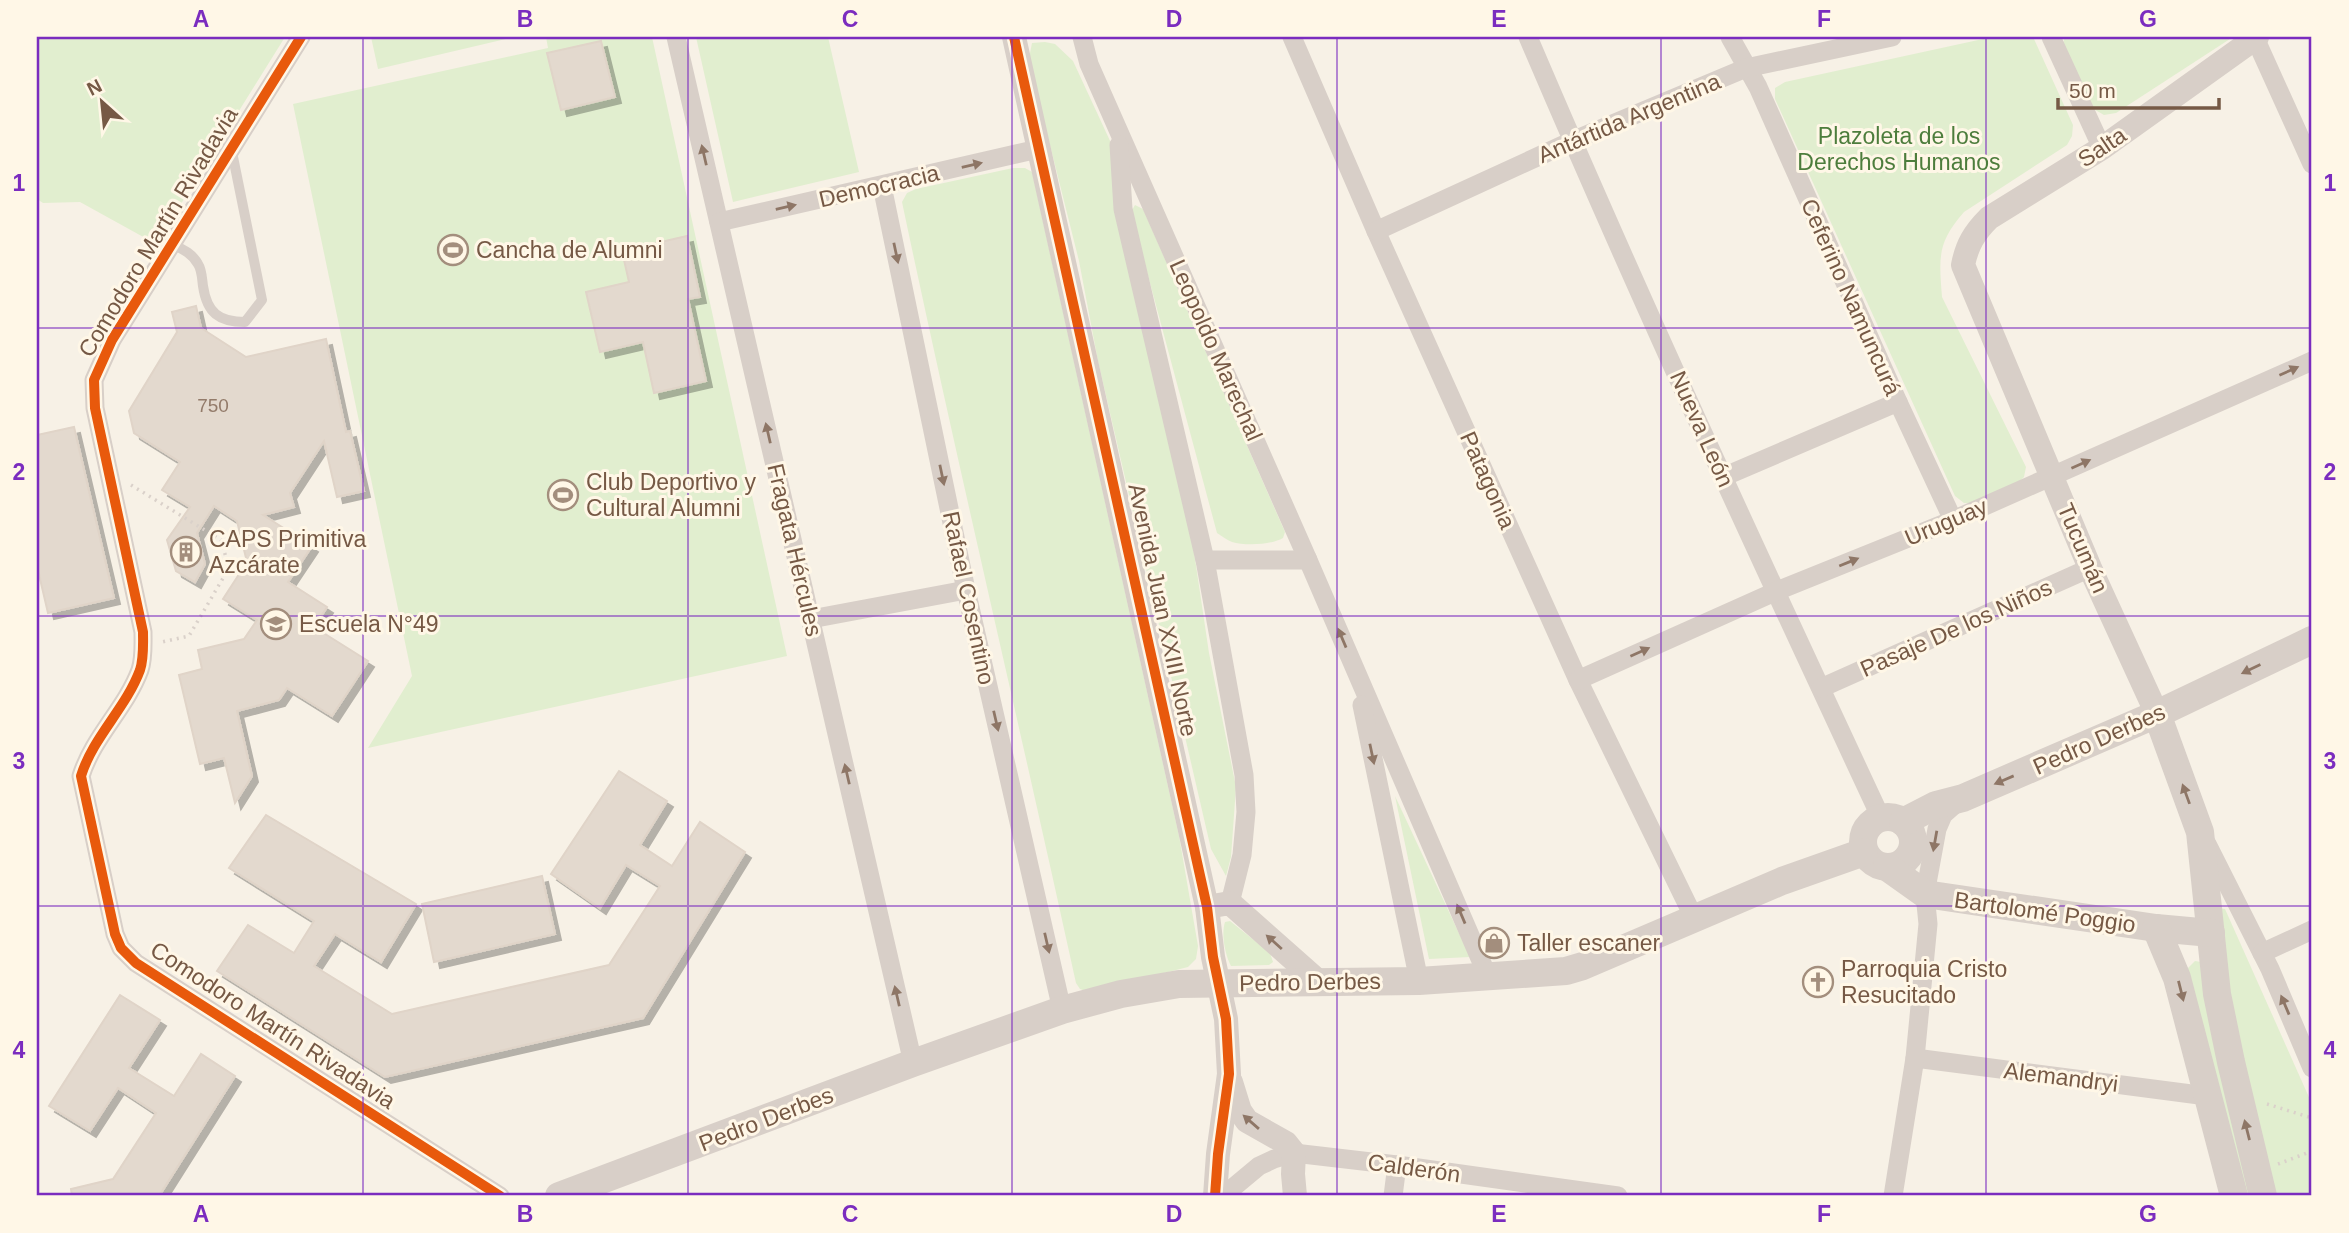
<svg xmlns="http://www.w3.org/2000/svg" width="2349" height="1233" font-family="Helvetica,sans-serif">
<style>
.green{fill:#e1eecf}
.building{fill:#e3d9ce;stroke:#e0d4c8;stroke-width:2;filter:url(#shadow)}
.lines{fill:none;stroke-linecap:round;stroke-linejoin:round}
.path{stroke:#dad1ca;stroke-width:3.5;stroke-dasharray:2 5;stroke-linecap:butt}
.service{stroke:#d8cfc8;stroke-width:10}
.minor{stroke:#d8cfc8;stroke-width:19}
.tertiary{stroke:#d8cfc8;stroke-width:24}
.secondary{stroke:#d8cfc8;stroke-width:28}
.cycleway-casing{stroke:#fff7e7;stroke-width:15}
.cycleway{stroke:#e8590c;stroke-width:10}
.oneway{fill:#8e7666}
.grid{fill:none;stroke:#7b2cbf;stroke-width:2;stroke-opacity:0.55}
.labels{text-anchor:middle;stroke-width:6;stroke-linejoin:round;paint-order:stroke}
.number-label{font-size:19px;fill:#937b6a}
.street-label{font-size:23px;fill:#765945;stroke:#fff7e7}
.park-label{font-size:23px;fill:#4d7d3c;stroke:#fff7e7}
.poi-label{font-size:23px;fill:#765945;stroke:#fff7e7;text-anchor:start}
.neatline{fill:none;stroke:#7b2cbf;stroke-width:2.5}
.grid-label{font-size:23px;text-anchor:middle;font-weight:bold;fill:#7b2cbf}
</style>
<defs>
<filter id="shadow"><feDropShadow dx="6" dy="6" stdDeviation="0" flood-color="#0004"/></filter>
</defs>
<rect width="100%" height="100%" fill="#f7f1e6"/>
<g class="green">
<polygon points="37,37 285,37 156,244 80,202 43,203 37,199"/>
<polygon points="371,37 514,37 378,69"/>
<polygon points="546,37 652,37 787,656 368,748 412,676 293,104 548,48"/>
<polygon points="696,37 828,37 859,172 733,202"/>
<path d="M1992,37H2032L2034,39L2073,125L2072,136L2067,145L1964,212C1937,243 1939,257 1942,297L2026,467L2024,477L2016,485L1974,503H1964L1955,496L1775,99V88L1785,82Z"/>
<polygon points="2065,37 2233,37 2116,113 2104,115 2092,108 2061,49"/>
<polygon points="1045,42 1055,44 1073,61 1111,143 1187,505 1209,653 1236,787 1231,857 1226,876 1211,849 1098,361 1079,261 1030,65 1030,53 1032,43"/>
<path d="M1013,168H1025L1032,172L1179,836L1198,946L1196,959L1188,967L1088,992L1080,989L1076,983C1019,722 957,463 902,202L907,193L916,189Z"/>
<path d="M1135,205L1143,209L1285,532L1283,538C1271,545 1245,546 1232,542C1227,540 1222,536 1217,533L1131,212Z"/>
<polygon points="1395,796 1470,957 1429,959"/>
<polygon points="2219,908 2225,909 2312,1104 2312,1196 2276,1196 2227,998"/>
<path d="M1230,921L1270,953L1273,962L1269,965L1231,966C1225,955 1221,934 1225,922Z"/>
<polygon points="2195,961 2201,962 2253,1196 2244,1196 2187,969"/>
</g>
<g class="building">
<polygon points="601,41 615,97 561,110 547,53"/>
<polygon points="687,236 700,297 688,299 706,381 654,393 643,342 600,352 586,292 629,282 622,251"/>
<polygon points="196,306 201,328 246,357 326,339 346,432 350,431 364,491 337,497 324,441 290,493 294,507 263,515 312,546 288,582 327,607 314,627 368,661 332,716 287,688 279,700 237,711 252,776 235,803 224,758 200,764 179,675 202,669 198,650 244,639 257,620 223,599 247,562 237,521 214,506 197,533 205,564 195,582 176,571 167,540 190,507 162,490 180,462 134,433 129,411 177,332 172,312"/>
<polygon points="74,427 114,598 48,613 37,566 37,435"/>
<polygon points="619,771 667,801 640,845 672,866 700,822 745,852 643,1018 385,1077 217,971 248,925 294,953 314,921 229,868 266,815 416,904 381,962 335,934 314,966 392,1014 609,965 660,886 626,865 600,908 551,874"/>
<polygon points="542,876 555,934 434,962 422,904"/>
<polygon points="120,995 160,1020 129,1068 174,1096 201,1054 235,1076 159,1196 72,1196 71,1189 113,1179 156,1113 118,1088 90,1131 49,1106"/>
</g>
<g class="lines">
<g class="path">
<polyline points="131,485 221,540 229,568 189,636 162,642"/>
<polyline points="2267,1104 2312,1118"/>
<polyline points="2278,1164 2312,1151"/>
</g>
<path class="service" d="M172,244C182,249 192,253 198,264C202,270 202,279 203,286C207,313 219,322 245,322L262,300L232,152"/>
<g class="minor">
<path d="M301,37L112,340L94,380L95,408L143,632C143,644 144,658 140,670C126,708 93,737 81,776L115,934L121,948L136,963L500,1196"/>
<polyline points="676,37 913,1063"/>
<polyline points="1082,37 1089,64 1308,560 1488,977"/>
<polyline points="1292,37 1376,231 1578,680 1694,918"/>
<path d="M1528,37C1640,300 1760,559 1881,818"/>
<polyline points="1730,37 1758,87 1898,402 1953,520"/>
<polyline points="2051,37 2102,148"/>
<polyline points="2255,38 2312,164"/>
<polyline points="1119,145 1123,209 1205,560 1244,775 1246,812 1242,855 1230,903"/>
<polyline points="882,186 966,590 1062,1010"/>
<polyline points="719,222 1038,149"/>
<polyline points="1376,231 1572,141 1746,68 1892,37"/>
<polyline points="1723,477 1898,402"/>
<polyline points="1205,560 1308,560"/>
<polyline points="811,619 966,590"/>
<polyline points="1578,680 1777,591 1953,520 2312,361"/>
<polyline points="1821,688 2090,568"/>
<polyline points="1362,705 1419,981"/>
<polyline points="2207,844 2270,969 2312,1068"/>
<polyline points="2262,953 2312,930"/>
<polyline points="1915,1058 2207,1096"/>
<polyline points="1223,1196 1259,1166 1274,1159 1294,1153 1397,1165 1618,1196"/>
<polyline points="1393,1196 1397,1165"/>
<polyline points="1893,1196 1915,1058 1928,924 1925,894 1937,829 1943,815 1960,800"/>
</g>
<g class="tertiary">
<polyline points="1014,37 1207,907 1213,957 1226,1019 1229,1074 1218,1154 1215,1196"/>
<path d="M2157,714L2090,568L1963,265C1967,245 1974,233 1989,218L2102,148L2257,37"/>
<polyline points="1207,907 1230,903 1318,981"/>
<polyline points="1231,1082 1240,1111 1247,1121 1286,1143 1294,1153 1293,1174 1295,1196"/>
</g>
<g class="secondary">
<polyline points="2157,714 2200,832 2217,994 2231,1062 2263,1196"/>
<circle cx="1888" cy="842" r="25"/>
<polyline points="1903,822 1936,805 1963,798 2157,714 2312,640"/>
<polyline points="1887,867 1925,894 2156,928 2211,933"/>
<polyline points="2156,928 2177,978 2234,1196"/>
<polyline points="559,1196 913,1063 1062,1010 1121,994 1179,984 1419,981 1566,971 1583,966 1782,881 1864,852"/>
</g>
<g class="cycleway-casing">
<g id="cycleway">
<path d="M301,37L112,340L94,380L95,408L143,632C143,644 144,658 140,670C126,708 93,737 81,776L115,934L121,948L136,963L500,1196"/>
<polyline points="1014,37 1207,907 1213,957 1226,1019 1229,1074 1218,1154 1215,1196"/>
</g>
</g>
<use href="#cycleway" class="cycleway"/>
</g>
<defs><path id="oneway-solid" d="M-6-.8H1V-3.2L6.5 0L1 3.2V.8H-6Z" transform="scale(1.75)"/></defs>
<g class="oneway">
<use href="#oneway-solid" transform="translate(704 155) rotate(-103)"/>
<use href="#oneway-solid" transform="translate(972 165) rotate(-13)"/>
<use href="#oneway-solid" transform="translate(786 207) rotate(-13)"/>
<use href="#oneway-solid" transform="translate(896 253) rotate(78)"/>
<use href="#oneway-solid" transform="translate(2289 371) rotate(-24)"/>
<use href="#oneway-solid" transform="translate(768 433) rotate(-103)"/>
<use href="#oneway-solid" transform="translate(2081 464) rotate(-24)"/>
<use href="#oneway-solid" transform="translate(942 475) rotate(78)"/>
<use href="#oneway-solid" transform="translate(1849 562) rotate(-22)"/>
<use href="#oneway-solid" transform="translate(1342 638) rotate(-113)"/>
<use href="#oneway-solid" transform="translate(1640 652) rotate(-24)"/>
<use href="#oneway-solid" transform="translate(2251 669) rotate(154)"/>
<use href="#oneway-solid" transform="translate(996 721) rotate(77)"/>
<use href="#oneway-solid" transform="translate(1372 754) rotate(78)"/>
<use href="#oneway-solid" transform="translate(847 774) rotate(-103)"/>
<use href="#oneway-solid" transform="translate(2004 780) rotate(157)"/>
<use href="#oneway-solid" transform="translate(2186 794) rotate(-110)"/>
<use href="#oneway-solid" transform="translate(1935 841) rotate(100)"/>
<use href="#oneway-solid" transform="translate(1461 914) rotate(-113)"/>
<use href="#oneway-solid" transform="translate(1274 942) rotate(-138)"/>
<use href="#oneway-solid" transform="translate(1047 943) rotate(77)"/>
<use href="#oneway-solid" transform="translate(2181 991) rotate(76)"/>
<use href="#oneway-solid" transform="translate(897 996) rotate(-103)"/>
<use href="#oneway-solid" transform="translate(2285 1005) rotate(-113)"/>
<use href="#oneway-solid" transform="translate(1251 1122) rotate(-139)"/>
<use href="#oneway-solid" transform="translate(2247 1130) rotate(-104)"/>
</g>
<path class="grid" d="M363,37V1196M688,37V1196M1012,37V1196M1337,37V1196M1661,37V1196M1986,37V1196M37,328H2312M37,616H2312M37,906H2312"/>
<defs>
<g id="stadium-ring" transform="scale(1.575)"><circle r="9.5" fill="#fff7e7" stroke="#a38e7d" stroke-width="1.5"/><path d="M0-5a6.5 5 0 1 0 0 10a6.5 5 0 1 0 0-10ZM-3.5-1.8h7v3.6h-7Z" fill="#a38e7d"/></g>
<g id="building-ring" transform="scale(1.575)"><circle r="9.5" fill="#fff7e7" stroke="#a38e7d" stroke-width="1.5"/><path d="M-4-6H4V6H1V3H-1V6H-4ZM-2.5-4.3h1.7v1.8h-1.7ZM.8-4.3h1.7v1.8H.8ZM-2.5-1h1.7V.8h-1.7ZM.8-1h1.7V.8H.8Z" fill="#a38e7d"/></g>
<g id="school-ring" transform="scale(1.575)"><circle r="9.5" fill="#fff7e7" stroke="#a38e7d" stroke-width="1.5"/><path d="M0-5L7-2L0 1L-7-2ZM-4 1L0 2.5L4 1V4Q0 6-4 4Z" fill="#a38e7d"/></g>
<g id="shop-ring" transform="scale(1.575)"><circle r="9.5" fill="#fff7e7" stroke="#a38e7d" stroke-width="1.5"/><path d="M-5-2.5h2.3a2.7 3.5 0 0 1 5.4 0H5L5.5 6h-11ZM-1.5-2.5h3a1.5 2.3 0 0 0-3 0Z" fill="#a38e7d"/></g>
<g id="church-ring" transform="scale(1.575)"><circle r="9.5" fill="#fff7e7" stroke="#a38e7d" stroke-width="1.5"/><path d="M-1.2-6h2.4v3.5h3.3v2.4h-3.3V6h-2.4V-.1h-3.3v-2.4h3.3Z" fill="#a38e7d"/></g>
</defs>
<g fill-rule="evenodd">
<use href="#stadium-ring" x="453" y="250"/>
<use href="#stadium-ring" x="563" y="495"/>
<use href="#building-ring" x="186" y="552"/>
<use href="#school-ring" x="276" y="624"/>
<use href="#shop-ring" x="1494" y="943"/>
<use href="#church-ring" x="1818" y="982"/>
</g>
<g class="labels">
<g class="number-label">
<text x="213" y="412">750</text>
</g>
<g class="street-label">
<text transform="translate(1629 118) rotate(-23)" y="8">Antártida Argentina</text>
<text transform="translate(2102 147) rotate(-34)" y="8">Salta</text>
<text transform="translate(879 186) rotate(-13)" y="8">Democracia</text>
<text transform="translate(158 232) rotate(-59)" y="8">Comodoro Martín Rivadavia</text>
<text transform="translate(1851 297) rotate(66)" y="8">Ceferino Namuncurá</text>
<text transform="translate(1216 350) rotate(66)" y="8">Leopoldo Marechal</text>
<text transform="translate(1702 429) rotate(66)" y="8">Nueva León</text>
<text transform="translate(1488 480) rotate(66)" y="8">Patagonia</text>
<text transform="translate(1946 522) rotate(-23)" y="8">Uruguay</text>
<text transform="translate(2083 548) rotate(67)" y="8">Tucumán</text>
<text transform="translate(795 550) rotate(77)" y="8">Fragata Hércules</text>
<text transform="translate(969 598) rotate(78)" y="8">Rafael Cosentino</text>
<text transform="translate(1163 610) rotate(78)" y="8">Avenida Juan XXIII Norte</text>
<text transform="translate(1956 628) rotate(-24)" y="8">Pasaje De los Niños</text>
<text transform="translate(2099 739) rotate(-24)" y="8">Pedro Derbes</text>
<text transform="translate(2045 912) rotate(8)" y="8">Bartolomé Poggio</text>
<text transform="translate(1310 982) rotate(-1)" y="8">Pedro Derbes</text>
<text transform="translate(273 1025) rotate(33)" y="8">Comodoro Martín Rivadavia</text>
<text transform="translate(2061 1077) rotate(7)" y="8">Alemandryi</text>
<text transform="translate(766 1119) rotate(-21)" y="8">Pedro Derbes</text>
<text transform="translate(1414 1168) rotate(8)" y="8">Calderón</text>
</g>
<g class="park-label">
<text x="1899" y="144">Plazoleta de los<tspan x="1899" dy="26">Derechos Humanos</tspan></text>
</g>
<g class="poi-label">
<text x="476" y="258">Cancha de Alumni</text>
<text x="586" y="490">Club Deportivo y<tspan x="586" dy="26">Cultural Alumni</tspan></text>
<text x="209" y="547">CAPS Primitiva<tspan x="209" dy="26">Azcárate</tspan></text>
<text x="299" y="632">Escuela N°49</text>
<text x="1517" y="951">Taller escaner</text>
<text x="1841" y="977">Parroquia Cristo<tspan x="1841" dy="26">Resucitado</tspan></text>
</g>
</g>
<rect width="2349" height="1233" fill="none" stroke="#fff7e7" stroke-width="77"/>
<g transform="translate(102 102) rotate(333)" stroke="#fff7e7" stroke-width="5" paint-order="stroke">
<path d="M0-5L12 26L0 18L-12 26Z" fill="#765945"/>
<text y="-10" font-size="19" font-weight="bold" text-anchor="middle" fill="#765945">N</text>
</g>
<path d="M2058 98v10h161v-10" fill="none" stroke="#765945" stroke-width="3.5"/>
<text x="2069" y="98" font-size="21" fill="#765945" stroke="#fff7e7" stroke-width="5" paint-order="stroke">50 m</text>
<rect x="38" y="38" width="2272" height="1156" class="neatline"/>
<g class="grid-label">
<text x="201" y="27">A</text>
<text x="525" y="27">B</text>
<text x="850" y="27">C</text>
<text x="1174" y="27">D</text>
<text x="1499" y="27">E</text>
<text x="1824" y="27">F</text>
<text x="2148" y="27">G</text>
<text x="19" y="191">1</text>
<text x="2330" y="191">1</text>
<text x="19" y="480">2</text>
<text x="2330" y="480">2</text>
<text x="19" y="769">3</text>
<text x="2330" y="769">3</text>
<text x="19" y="1058">4</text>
<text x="2330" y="1058">4</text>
<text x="201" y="1222">A</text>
<text x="525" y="1222">B</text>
<text x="850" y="1222">C</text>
<text x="1174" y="1222">D</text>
<text x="1499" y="1222">E</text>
<text x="1824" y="1222">F</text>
<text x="2148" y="1222">G</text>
</g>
</svg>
